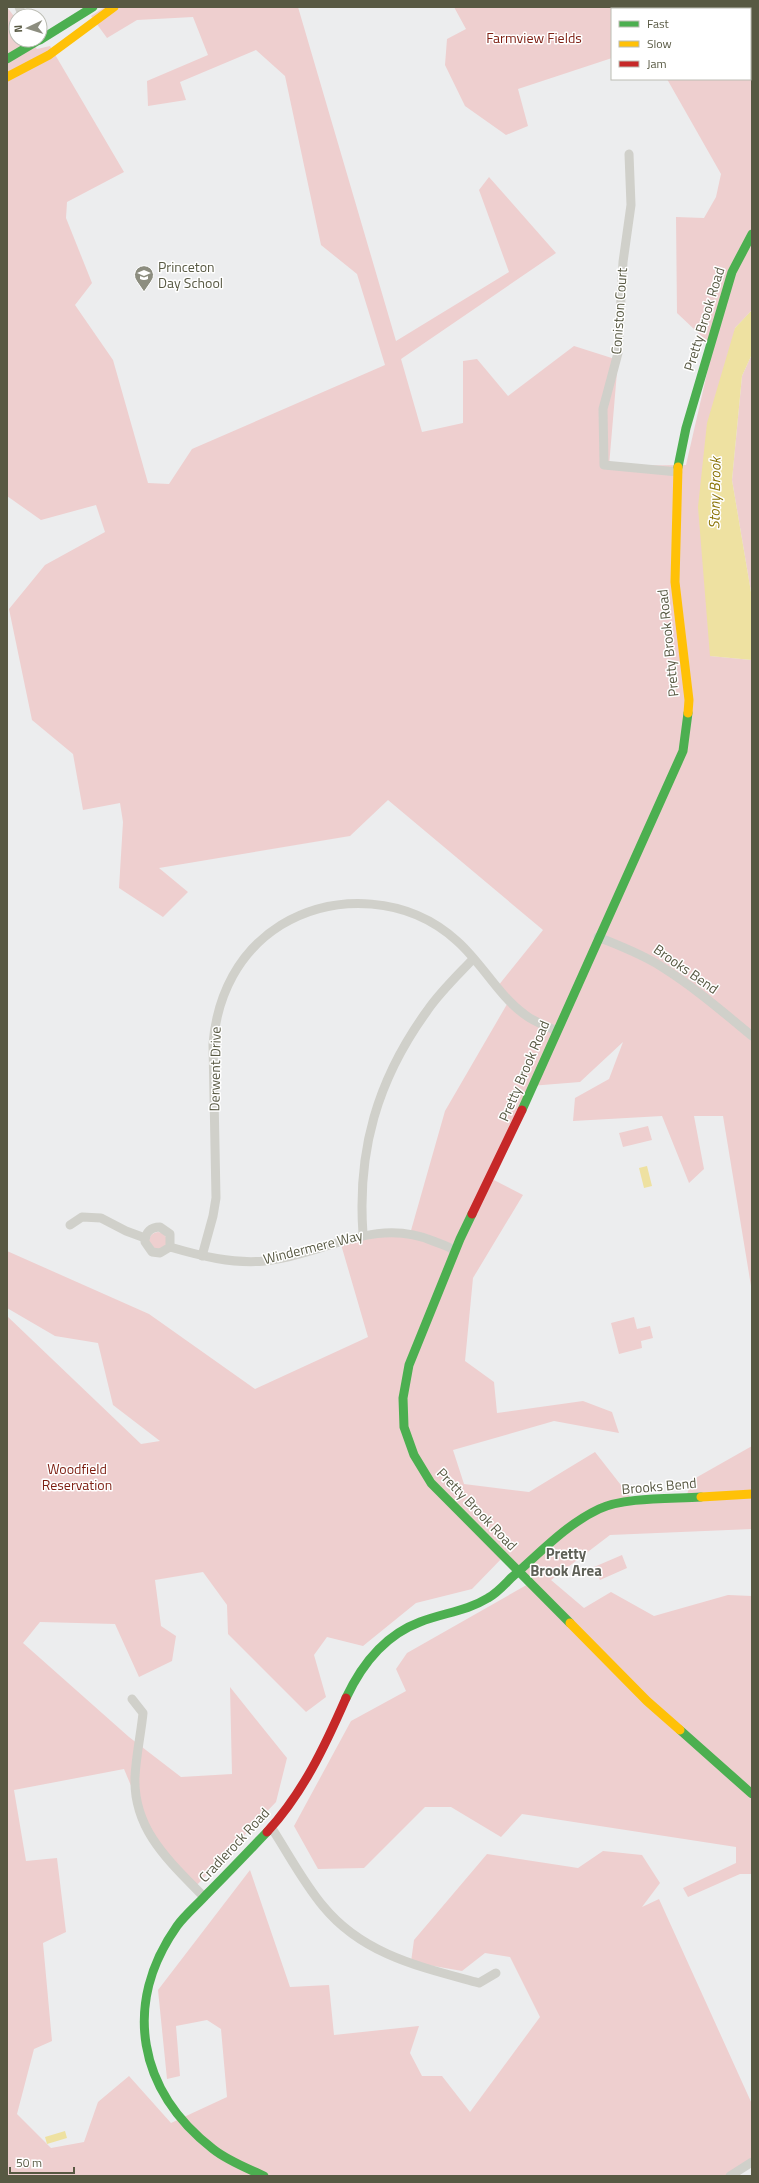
<svg xmlns="http://www.w3.org/2000/svg" width="759" height="2183" font-family="'Titillium Web',sans-serif">
<style>
.green{fill:#eecfcf}
.water{fill:#eee1a1}
.lines{fill:none;stroke-linecap:round;stroke-linejoin:round}
.street{stroke:#d0d0ca;stroke-width:9}
.fast{stroke:#4caf50;stroke-width:9}
.slow{stroke:#ffc107;stroke-width:9}
.jam{stroke:#c62828;stroke-width:9}
.labels{text-anchor:middle;stroke-width:3;stroke-linejoin:round;paint-order:stroke}
.park-label{font-size:14px;fill:#7d1e12;stroke:#fff}
.poi-label{font-size:14px;fill:#585943;stroke:#fff;text-anchor:start}
.street-label{font-size:14px;fill:#585943;stroke:#fff}
.water-label{font-size:15px;font-style:italic;fill:#8b7407;stroke:#fff}
.neighbourhood-label{font-size:15px;font-weight:bold;fill:#5f6158;stroke:#fff}
</style>
<rect width="100%" height="100%" fill="#ecedee"/>
<g class="green">
<polygon points="7,7 16,19 16,40 30,40 37,49 50,46 124,172 67,202 66,218 92,283 75,305 113,360 148,483 169,484 192,449 385,365 357,274 321,245 285,76 256,50 180,82 186,100 148,106 147,81 208,55 193,17 137,20 107,38 91,16 105,7 298,7 396,341 509,272 479,190 489,177 556,253 401,359 422,432 463,423 463,361 477,359 508,396 574,346 618,360 609,466 686,465 713,347 677,313 676,217 704,218 716,197 721,174 667,79 750,79 750,9 612,9 612,58 518,89 528,126 506,135 465,106 445,65 447,39 466,29 454,7 752,7 752,310 735,328 710,656 752,660 752,1292 723,1116 694,1116 704,1169 689,1183 662,1116 573,1121 575,1098 609,1079 623,1042 580,1082 530,1086 488,1177 523,1195 473,1278 465,1361 494,1382 497,1413 583,1401 612,1412 619,1433 554,1421 453,1450 464,1484 529,1492 595,1452 635,1503 685,1500 692,1480 752,1446 752,1529 610,1535 551,1580 584,1608 611,1592 654,1616 728,1595 752,1596 752,1874 740,1874 688,1897 683,1888 736,1863 736,1847 522,1814 501,1837 451,1807 425,1807 364,1868 318,1869 294,1826 351,1721 406,1691 396,1669 407,1653 530,1583 504,1556 472,1589 416,1603 363,1646 327,1637 314,1655 326,1697 306,1712 228,1634 227,1605 203,1572 155,1580 161,1626 176,1636 172,1661 139,1677 115,1624 40,1622 23,1643 129,1737 181,1777 232,1774 230,1687 287,1758 276,1802 196,1886 155,1843 124,1769 14,1790 26,1861 57,1858 66,1932 43,1943 52,2041 34,2049 17,2114 51,2148 84,2142 98,2102 129,2076 171,2123 227,2097 221,2029 207,2020 176,2026 180,2076 167,2079 158,1990 250,1870 290,1987 329,1985 334,2035 419,2026 410,2053 422,2076 442,2076 470,2112 540,2017 510,1957 485,1953 462,1971 411,1962 414,1940 487,1854 578,1868 603,1851 642,1855 660,1883 642,1907 659,1899 752,2104 752,2160 731,2176 7,2176 7,1316 141,1444 160,1441 113,1405 98,1343 55,1336 7,1308 7,1251 149,1314 255,1389 368,1337 340,1241 410,1234 445,1111 510,999 498,986 543,930 388,800 350,836 159,868 188,892 163,917 119,888 123,822 120,803 83,810 73,754 32,720 9,609 45,565 105,532 96,505 41,520 7,496"/>
<polygon points="752,354 752,598 732,480 742,376"/>
<polygon points="648,1126 652,1140 623,1147 619,1133"/>
<circle cx="158" cy="1241" r="9"/>
<polygon points="634,1317 637,1329 650,1326 653,1338 641,1341 642,1348 619,1354 611,1323"/>
<polygon points="622,1555 627,1568 600,1580 594,1567"/>
</g>
<g class="water">
<polygon points="752,310 752,354 742,376 732,480 752,598 752,660 710,656 698,507 707,423 735,328"/>
<polygon points="647,1166 652,1186 644,1188 639,1168"/>
<polygon points="65,2131 67,2138 47,2144 45,2137"/>
</g>
<g class="lines">
<g class="street">
<polyline points="19,7 23,16"/>
<polyline points="629,154 631,205 623,262 618,353 603,409 604,465 678,472"/>
<path d="M598,937C620,946 642,954 662,967C694,987 723,1012 752,1036"/>
<polyline points="70,1225 82,1217 101,1218 126,1231 145,1238"/>
<path d="M363,1234C357,1151 377,1080 427,1011C440,992 457,976 473,959"/>
<path d="M170,1247L160,1253L152,1252L145,1242C145,1232 151,1227 160,1227L170,1234V1247C201,1256 232,1264 265,1261C323,1255 374,1216 433,1241C440,1244 449,1246 455,1251"/>
<path d="M202,1256L213,1216L216,1198L213,1044C217,995 239,951 281,925C336,892 409,897 457,941C482,963 498,995 524,1014C534,1022 546,1026 557,1031"/>
<path d="M132,1699L143,1713C141,1734 136,1755 135,1777C133,1830 170,1862 204,1897"/>
<path d="M271,1827C288,1853 303,1882 323,1906C363,1955 421,1967 479,1983L496,1973"/>
<polyline points="730,2176 752,2162"/>
</g>
<g class="fast">
<polyline points="40,40 93,7"/>
<polyline points="7,59 39,40"/>
<polyline points="678,467 686,428 732,272 752,234"/>
<polyline points="522,1110 683,751 688,713"/>
<polyline points="472,1214 460,1239 409,1365 403,1398 404,1427 414,1455 431,1483 570,1623"/>
<path d="M346,1698C361,1666 385,1635 420,1622C443,1613 467,1611 488,1598C497,1593 504,1585 511,1578C539,1554 565,1525 599,1509C624,1497 672,1499 701,1497"/>
<polyline points="680,1730 752,1794"/>
<path d="M264,2176C247,2168 228,2161 213,2149C138,2091 122,2004 177,1926C185,1915 197,1905 206,1895C227,1874 247,1853 267,1832"/>
</g>
<g class="slow">
<polyline points="7,77 49,55 114,7"/>
<polyline points="678,467 675,582 689,700 688,713"/>
<polyline points="701,1497 752,1494"/>
<polyline points="570,1623 647,1701 680,1730"/>
</g>
<g class="jam">
<polyline points="472,1214 522,1110"/>
<path d="M267,1832C303,1793 325,1746 346,1698"/>
</g>
</g>
<defs>
<g id="school-pin" transform="scale(1)"><path d="M0 17L-7.5 6A9.5 9.5 0 1 1 7.5 6Z" fill="#8c8d7f" stroke="#fff"/><path d="M0-5L7-2L0 1L-7-2ZM-4 1L0 2.5L4 1V4Q0 6-4 4Z" fill="#fff"/></g>
</defs>
<g fill-rule="evenodd">
<use href="#school-pin" x="144" y="275"/>
</g>
<g class="labels">
<g class="park-label">
<text x="534" y="43">Farmview Fields</text>
<text x="77" y="1474">Woodfield<tspan x="77" dy="16">Reservation</tspan></text>
</g>
<g class="poi-label">
<text x="158" y="272">Princeton<tspan x="158" dy="16">Day School</tspan></text>
</g>
<g class="street-label">
<text transform="translate(619 311) rotate(-86)" y="5">Coniston Court</text>
<text transform="translate(704 319) rotate(-73)" y="5">Pretty Brook Road</text>
<text transform="translate(668 643) rotate(-96)" y="5">Pretty Brook Road</text>
<text transform="translate(686 969) rotate(35)" y="5">Brooks Bend</text>
<text transform="translate(215 1069) rotate(-89)" y="5">Derwent Drive</text>
<text transform="translate(524 1071) rotate(-67)" y="5">Pretty Brook Road</text>
<text transform="translate(313 1247) rotate(-14)" y="5">Windermere Way</text>
<text transform="translate(659 1486) rotate(-5)" y="5">Brooks Bend</text>
<text transform="translate(477 1509) rotate(46)" y="5">Pretty Brook Road</text>
<text transform="translate(234 1845) rotate(-47)" y="5">Cradlerock Road</text>
</g>
<g class="water-label">
<text transform="translate(715 493) rotate(-89)" y="5">Stony Brook</text>
</g>
<g class="neighbourhood-label">
<text x="566" y="1559">Pretty<tspan x="566" dy="17">Brook Area</tspan></text>
</g>
</g>
<rect width="759" height="2183" fill="none" stroke="#585943" stroke-width="16"/>
<rect x="611" y="8" width="140" height="72" fill="#ffffff" stroke="#bcbdb4"/>
<rect x="619" y="21" width="20" height="6" fill="#4caf50" stroke="#bcbdb4"/>
<text x="647" y="28" font-size="12" fill="#585943">Fast</text>
<rect x="619" y="41" width="20" height="6" fill="#ffc107" stroke="#bcbdb4"/>
<text x="647" y="48" font-size="12" fill="#585943">Slow</text>
<rect x="619" y="61" width="20" height="6" fill="#c62828" stroke="#bcbdb4"/>
<text x="647" y="68" font-size="12" fill="#585943">Jam</text>
<g transform="translate(28 28) rotate(266)"><circle r="19" fill="#ffffff" stroke="#bcbdb4"/>
<path d="M0-3L7 15L0 10L-7 15Z" fill="#8c8d7f"/>
<text y="-6" font-size="11" font-weight="bold" text-anchor="middle" fill="#585943">N</text>
</g>
<path d="M10 2167v6h64v-6" fill="none" stroke="#585943" stroke-width="2"/>
<text x="16" y="2167" font-size="12" fill="#585943" stroke="#ffffff" stroke-width="3" paint-order="stroke">50 m</text>
</svg>
